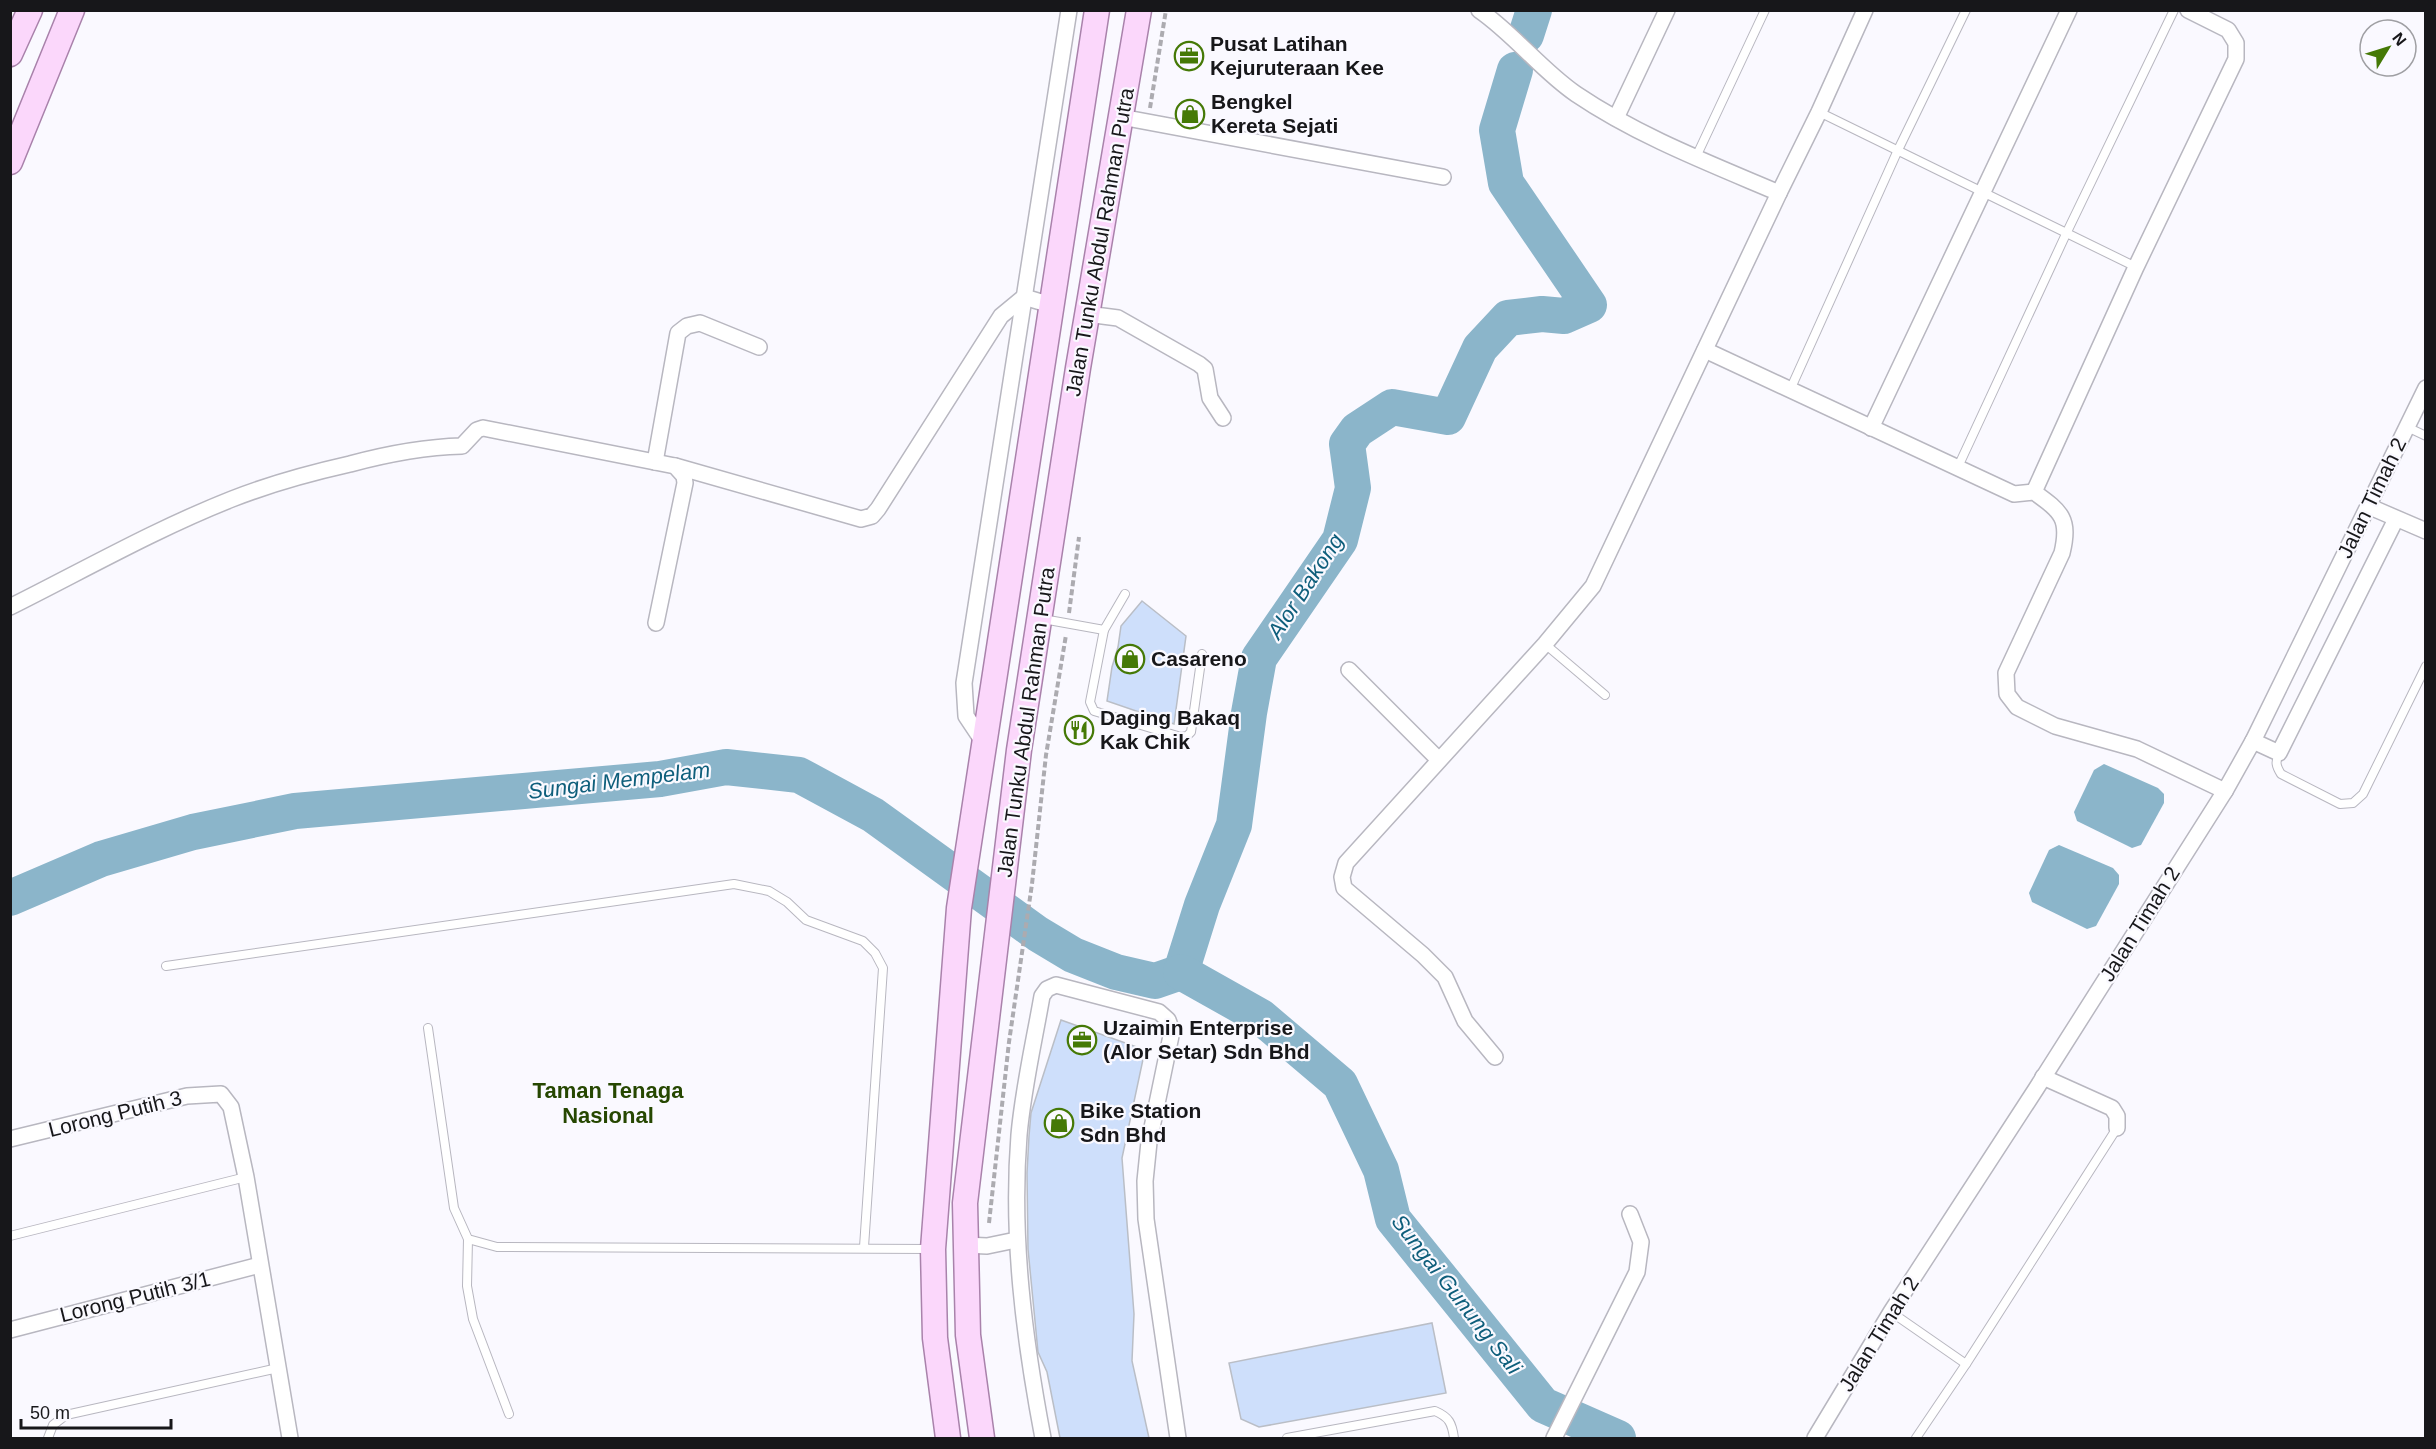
<svg xmlns="http://www.w3.org/2000/svg" width="2436" height="1449" font-family="Helvetica,sans-serif">
<style>
.water{fill:#8bb5ca}
.lines{fill:none;stroke-linecap:round;stroke-linejoin:round}
.river{stroke:#8bb5ca;stroke-width:36}
.building{fill:#cedffb;stroke:#babec6;stroke-width:1.5}
.service-casing{stroke:#b8b7c0;stroke-width:10}
.minor-casing{stroke:#b8b7c0;stroke-width:18}
.primary-casing{stroke:#a982ab;stroke-width:27}
.path{stroke:#acabb0;stroke-width:4;stroke-dasharray:6 3;stroke-linecap:butt}
.service{stroke:#fff;stroke-width:8}
.minor{stroke:#fff;stroke-width:15}
.primary{stroke:#fbd7fb;stroke-width:24}
.labels{text-anchor:middle;stroke-width:4.5;stroke-linejoin:round;paint-order:stroke}
.poi-label{font-size:21px;font-weight:bold;fill:#17171a;stroke:#faf9ff;text-anchor:start}
.street-label{font-size:21px;fill:#17171a;stroke:#faf9ff}
.water-label{font-size:22px;font-style:italic;fill:#0e5e7b;stroke:#faf9ff}
.neighbourhood-label{font-size:22px;font-weight:bold;fill:#264701;stroke:#faf9ff}
</style>
<rect width="100%" height="100%" fill="#faf9ff"/>
<g class="water">
<polygon points="2104,764 2158,788 2164,794 2164,803 2141,845 2132,848 2077,821 2074,812 2094,770"/>
<polygon points="2059,845 2113,868 2119,875 2119,884 2096,926 2087,929 2032,902 2029,893 2049,850"/>
</g>
<g class="lines">
<g class="river">
<polyline points="1526,35 1534,10"/>
<polyline points="10,898 101,859 193,832 295,811 660,779 726,767 799,775 873,815 1038,934 1073,955 1116,972 1155,981 1181,972"/>
<polyline points="1181,972 1202,905 1234,825 1249,713 1259,658 1340,540 1353,488 1347,444 1357,430 1392,407 1448,417 1480,348 1508,318 1542,314 1564,316 1589,305 1506,183 1497,130 1515,70"/>
<polyline points="1181,972 1261,1017 1340,1084 1381,1170 1393,1219 1543,1405 1618,1438"/>
</g>
</g>
<g class="building">
<polygon points="1142,601 1186,636 1174,724 1107,701 1112,667 1118,647 1121,626"/>
<polygon points="1061,1020 1145,1050 1122,1158 1134,1314 1132,1361 1149,1438 1060,1438 1047,1372 1038,1352 1028,1249 1027,1173 1029,1136 1031,1113"/>
<polygon points="1432,1323 1446,1393 1259,1427 1241,1419 1229,1363"/>
</g>
<g class="lines">
<g class="service-casing">
<g id="service">
<polyline points="1819,112 2136,267"/>
<polyline points="1696,157 1765,10"/>
<polyline points="1790,390 1898,150 1966,10"/>
<polyline points="2407,427 2426,436"/>
<polyline points="1957,469 2066,234 2174,10"/>
<polyline points="1043,619 1104,630 1125,594"/>
<polyline points="1104,630 1090,702 1094,711 1181,737 1187,736 1191,732 1202,654"/>
<polyline points="1545,644 1605,695"/>
<path d="M2279,753C2275,762 2276,766 2281,774L2340,804L2353,803L2363,794L2426,666"/>
<polyline points="166,966 734,884 769,891 787,902 806,920 863,941 875,953 883,968 864,1247"/>
<polyline points="428,1028 454,1208 468,1239 497,1247 930,1249"/>
<polyline points="10,1236 246,1177"/>
<polyline points="468,1239 467,1286 473,1319 509,1414"/>
<polyline points="1891,1312 1966,1364"/>
<polyline points="48,1438 53,1425 66,1415 278,1368"/>
<path d="M1287,1438L1435,1411C1449,1417 1452,1423 1454,1438"/>
<polyline points="1916,1438 1966,1364 2117,1128"/>
</g>
</g>
<g class="minor-casing">
<g id="minor">
<path d="M1479,10C1514,34 1541,70 1576,94C1638,136 1711,164 1779,193L1593,586L1545,644L1346,863L1342,877L1344,888L1423,955L1445,977L1465,1021L1495,1057"/>
<polyline points="1121,117 1443,177"/>
<polyline points="1616,118 1667,10"/>
<polyline points="1779,193 1819,112 1865,10"/>
<polyline points="1087,314 1118,318 1199,364 1205,369 1210,398 1223,418"/>
<path d="M1705,350L2014,494L2034,492C2062,512 2070,519 2062,553L2006,673L2007,694L2017,707L2055,726L2137,749L2225,791"/>
<polyline points="1871,428 2069,10"/>
<polyline points="655,462 678,333 687,326 700,323 759,347"/>
<polyline points="675,466 861,519 872,516 878,509 1001,316 1024,297 1051,305"/>
<polyline points="2034,492 2136,267 2236,59 2236,43 2228,30 2188,10"/>
<polyline points="2368,506 2426,531"/>
<path d="M10,607C84,570 156,529 232,499C270,484 310,473 350,464C387,454 424,447 462,446L477,430L483,428L675,466L684,476L685,483L656,623"/>
<polyline points="1349,670 1439,760"/>
<polyline points="2253,741 2279,753 2396,519"/>
<polyline points="984,743 966,716 964,683 1069,10"/>
<polyline points="2043,1077 2112,1108 2117,1116 2117,1128"/>
<polyline points="10,1139 187,1096 221,1094 231,1107 246,1177 290,1438"/>
<polyline points="965,1245 987,1246 1016,1240"/>
<polyline points="10,1330 260,1265"/>
<path d="M1043,1438C1024,1338 1011,1237 1019,1135C1023,1089 1034,1042 1042,996L1047,989L1056,985L1159,1012L1168,1020L1172,1031L1149,1142L1145,1181L1146,1219L1178,1438"/>
<polyline points="1554,1438 1637,1272 1641,1242 1630,1214"/>
<polyline points="1815,1438 1891,1312 2036,1089 2225,791 2253,741 2426,388"/>
</g>
</g>
<g class="primary-casing">
<g id="primary">
<polyline points="10,54 30,10"/>
<polyline points="10,162 72,10"/>
<polyline points="948,1438 935,1338 933,1249 959,908 1097,10"/>
<polyline points="982,1438 968,1335 965,1203 1019,750 1078,368 1139,10"/>
</g>
</g>
<g class="path">
<polyline points="1150,108 1166,10"/>
<polyline points="1069,613 1079,537"/>
<polyline points="989,1223 1009,1042 1032,884 1046,755 1066,635"/>
</g>
<use href="#service" class="service"/>
<use href="#minor" class="minor"/>
<use href="#primary" class="primary"/>
</g>
<defs>
<g id="office-ring" transform="scale(1.5)"><circle r="9.5" fill="#faf9ff" stroke="#457906" stroke-width="1.5"/><path d="M-6-3h4V-5.5h4V-3h4V5H-6ZM-1-4.5V-3h2v-1.5ZM-6 0V1H6V0Z" fill="#457906"/></g>
<g id="shop-ring" transform="scale(1.5)"><circle r="9.5" fill="#faf9ff" stroke="#457906" stroke-width="1.5"/><path d="M-5-2.5h2.3a2.7 3.5 0 0 1 5.4 0H5L5.5 6h-11ZM-1.5-2.5h3a1.5 2.3 0 0 0-3 0Z" fill="#457906"/></g>
<g id="restaurant-ring" transform="scale(1.5)"><circle r="9.5" fill="#faf9ff" stroke="#457906" stroke-width="1.5"/><path d="M-5-6h1v4h1v-4h1v4h1v-4h1v5L-1.5 .5V6h-2V.5L-5-1ZM5-6V6H3V1.5H1.5Q1.5-4 5-6Z" fill="#457906"/></g>
</defs>
<g fill-rule="evenodd">
<use href="#office-ring" x="1189" y="56"/>
<use href="#shop-ring" x="1190" y="114"/>
<use href="#shop-ring" x="1130" y="659"/>
<use href="#restaurant-ring" x="1079" y="730"/>
<use href="#office-ring" x="1082" y="1040"/>
<use href="#shop-ring" x="1059" y="1123"/>
</g>
<g class="labels">
<g class="poi-label">
<text x="1210" y="51">Pusat Latihan<tspan x="1210" dy="24">Kejuruteraan Kee</tspan></text>
<text x="1211" y="109">Bengkel<tspan x="1211" dy="24">Kereta Sejati</tspan></text>
<text x="1151" y="666">Casareno</text>
<text x="1100" y="725">Daging Bakaq<tspan x="1100" dy="24">Kak Chik</tspan></text>
<text x="1103" y="1035">Uzaimin Enterprise<tspan x="1103" dy="24">(Alor Setar) Sdn Bhd</tspan></text>
<text x="1080" y="1118">Bike Station<tspan x="1080" dy="24">Sdn Bhd</tspan></text>
</g>
<g class="street-label">
<text transform="translate(1100 242) rotate(-80)" y="7">Jalan Tunku Abdul Rahman Putra</text>
<text transform="translate(2372 498) rotate(-64)" y="7">Jalan Timah 2</text>
<text transform="translate(1026 722) rotate(-82)" y="7">Jalan Tunku Abdul Rahman Putra</text>
<text transform="translate(2140 924) rotate(-58)" y="7">Jalan Timah 2</text>
<text transform="translate(115 1114) rotate(-14)" y="7">Lorong Putih 3</text>
<text transform="translate(135 1297) rotate(-14)" y="7">Lorong Putih 3/1</text>
<text transform="translate(1879 1334) rotate(-58)" y="7">Jalan Timah 2</text>
</g>
<g class="water-label">
<text transform="translate(1305 586) rotate(-57)" y="8">Alor Bakong</text>
<text transform="translate(619 780) rotate(-7)" y="8">Sungai Mempelam</text>
<text transform="translate(1457 1294) rotate(52)" y="8">Sungai Gunung Sali</text>
</g>
<g class="neighbourhood-label">
<text x="608" y="1098">Taman Tenaga<tspan x="608" dy="25">Nasional</tspan></text>
</g>
</g>
<rect width="2436" height="1449" fill="none" stroke="#17171a" stroke-width="24"/>
<g transform="translate(2388 48) rotate(52)"><circle r="28" fill="#faf9ff" stroke="#9f9fa3" stroke-width="1.5"/>
<path d="M0-4.5L10 22L0 15L-10 22Z" fill="#457906"/>
<text y="-9" font-size="16" font-weight="bold" text-anchor="middle" fill="#17171a">N</text>
</g>
<path d="M21 1419v9h150v-9" fill="none" stroke="#17171a" stroke-width="3"/>
<text x="30" y="1419" font-size="18" fill="#17171a" stroke="#faf9ff" stroke-width="4.5" paint-order="stroke">50 m</text>
</svg>
